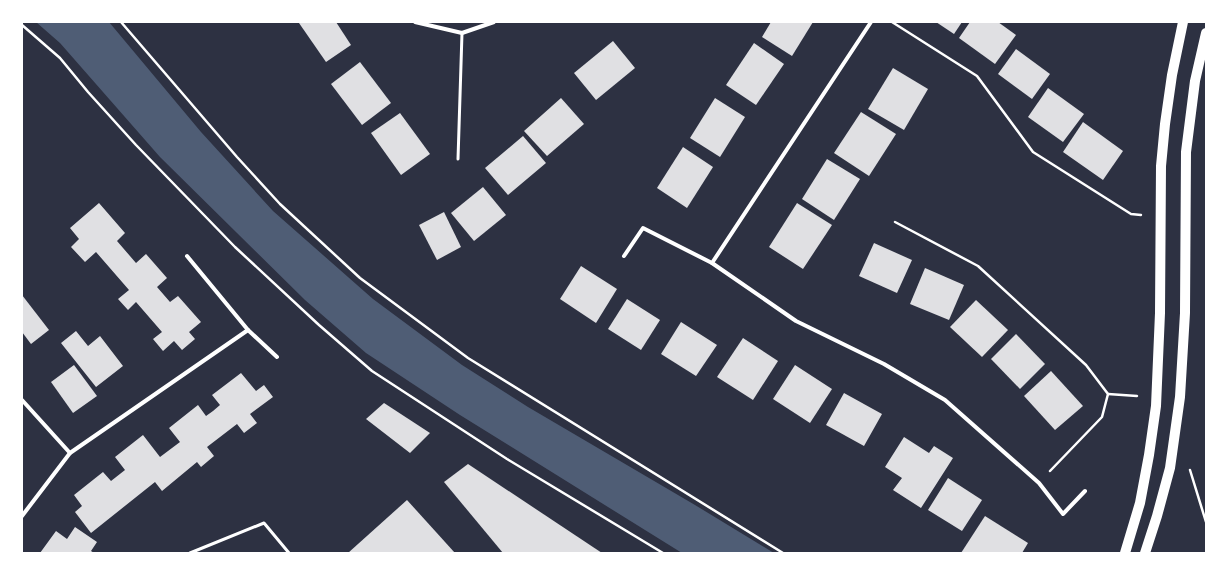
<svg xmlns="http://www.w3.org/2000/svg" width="1228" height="575" font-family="'PT Sans Narrow',sans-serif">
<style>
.water{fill:#4f5d75}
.building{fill:#e0e0e3}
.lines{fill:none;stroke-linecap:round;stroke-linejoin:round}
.path{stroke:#fff;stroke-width:2.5}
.service{stroke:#fff;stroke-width:3}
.minor{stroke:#fff;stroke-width:4}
.primary{stroke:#fff;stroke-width:10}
</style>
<rect width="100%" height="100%" fill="#2d3142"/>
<polygon class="water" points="36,22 109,22 201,132 273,211 373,299 462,365 528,407 695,505 774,553 682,553 460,415 366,353 305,300 160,157 60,43"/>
<g class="building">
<polygon points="300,22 336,22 351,45 326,62 299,23"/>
<polygon points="771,22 813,22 792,56 762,37"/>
<polygon points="936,22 962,22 954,34"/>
<polygon points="970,22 998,22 1016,35 995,64 959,38"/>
<polygon points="613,41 635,68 596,100 574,73"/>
<polygon points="754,43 784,64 756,105 726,85"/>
<polygon points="1016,49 1050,74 1032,99 998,74"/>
<polygon points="360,62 391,103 362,125 331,84"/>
<polygon points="893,68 928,89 904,130 868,109"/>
<polygon points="1048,88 1084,114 1063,142 1028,117"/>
<polygon points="561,98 584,124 547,156 524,131"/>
<polygon points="715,98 745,117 720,157 690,138"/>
<polygon points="861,112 896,134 869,176 834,153"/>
<polygon points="400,113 430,154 401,175 371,133"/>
<polygon points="1083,122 1123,151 1103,180 1063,152"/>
<polygon points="523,136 546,163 508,195 485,168"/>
<polygon points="683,147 713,167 687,208 657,188"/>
<polygon points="827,159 860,179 834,220 802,199"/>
<polygon points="483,187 506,215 474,241 451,213"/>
<polygon points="99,203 125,233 117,241 136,263 146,254 167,278 157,287 170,302 178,296 201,322 189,332 195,339 182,350 174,341 163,351 153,339 162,332 136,302 128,310 118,299 129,290 96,252 85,262 71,247 79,239 70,228"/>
<polygon points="797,203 832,225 803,269 769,247"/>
<polygon points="444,212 461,247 437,260 419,225"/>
<polygon points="874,243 912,260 897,293 859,276"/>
<polygon points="581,266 617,289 596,323 560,299"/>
<polygon points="925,268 964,285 949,320 910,304"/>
<polygon points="22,295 49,330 31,344 22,332"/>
<polygon points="627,299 660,320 641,350 608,329"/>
<polygon points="976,300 1008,330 982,357 950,327"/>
<polygon points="681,322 717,345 696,376 661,354"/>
<polygon points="76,331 88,346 100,336 123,366 96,387 61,343"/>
<polygon points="1016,334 1045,364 1020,389 991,359"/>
<polygon points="743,338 778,361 753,400 717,377"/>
<polygon points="74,365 97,396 73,413 51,382"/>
<polygon points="795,365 832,389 810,423 773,399"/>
<polygon points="1051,371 1083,406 1055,430 1024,396"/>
<polygon points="241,373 256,391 264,385 273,397 250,414 257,423 244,433 237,424 207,447 214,456 201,467 197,462 162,491 155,482 91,533 75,512 82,506 74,495 103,472 111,481 125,470 115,457 143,435 160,457 180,442 169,428 198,405 206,416 213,411 220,405 212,395"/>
<polygon points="844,393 882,414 864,446 826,425"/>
<polygon points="384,403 430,433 410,453 366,419"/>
<polygon points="904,437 929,453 934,446 953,458 921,508 893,490 902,478 885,467"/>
<polygon points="468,464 602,553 503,553 444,482"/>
<polygon points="948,478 982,500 962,531 928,510"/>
<polygon points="407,500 455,553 348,553"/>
<polygon points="985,516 1028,543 1022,553 961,553"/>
<polygon points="75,527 97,542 91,551 94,553 40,553 56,531 67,539"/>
</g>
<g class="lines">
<g class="path">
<polyline points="121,22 237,157 280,204 360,278 468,358 783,553"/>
<polyline points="892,22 977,76 1033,152 1131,214 1141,215"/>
<polyline points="22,25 60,58 88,92 136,145 235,247 319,325 372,371 507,459 663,553"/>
<polyline points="895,222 978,266 1086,365 1108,394 1102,417 1050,471"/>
<polyline points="1108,394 1137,396"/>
<polyline points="1190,470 1206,522"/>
</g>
<g class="service">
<polyline points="458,159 462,33"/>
<polyline points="190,553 264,523 289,553"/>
</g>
<g class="minor">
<polyline points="415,22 462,33 494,22"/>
<polyline points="187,256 248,330 277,357"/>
<polyline points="624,256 643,228 712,263 871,22"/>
<polyline points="712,263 796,321 884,364 945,400 1039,483 1063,514 1085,491"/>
<polyline points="22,400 70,453"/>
<polyline points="22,516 70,453 248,330"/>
</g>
<g class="primary">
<polyline points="1125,553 1140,503 1149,455 1156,406 1160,313 1161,166 1165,124 1172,75 1183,22"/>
<polyline points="1145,553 1157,516 1170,468 1180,397 1185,313 1186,152 1195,81 1206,33"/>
</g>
</g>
<rect width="1228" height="575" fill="none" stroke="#ffffff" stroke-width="46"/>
</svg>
